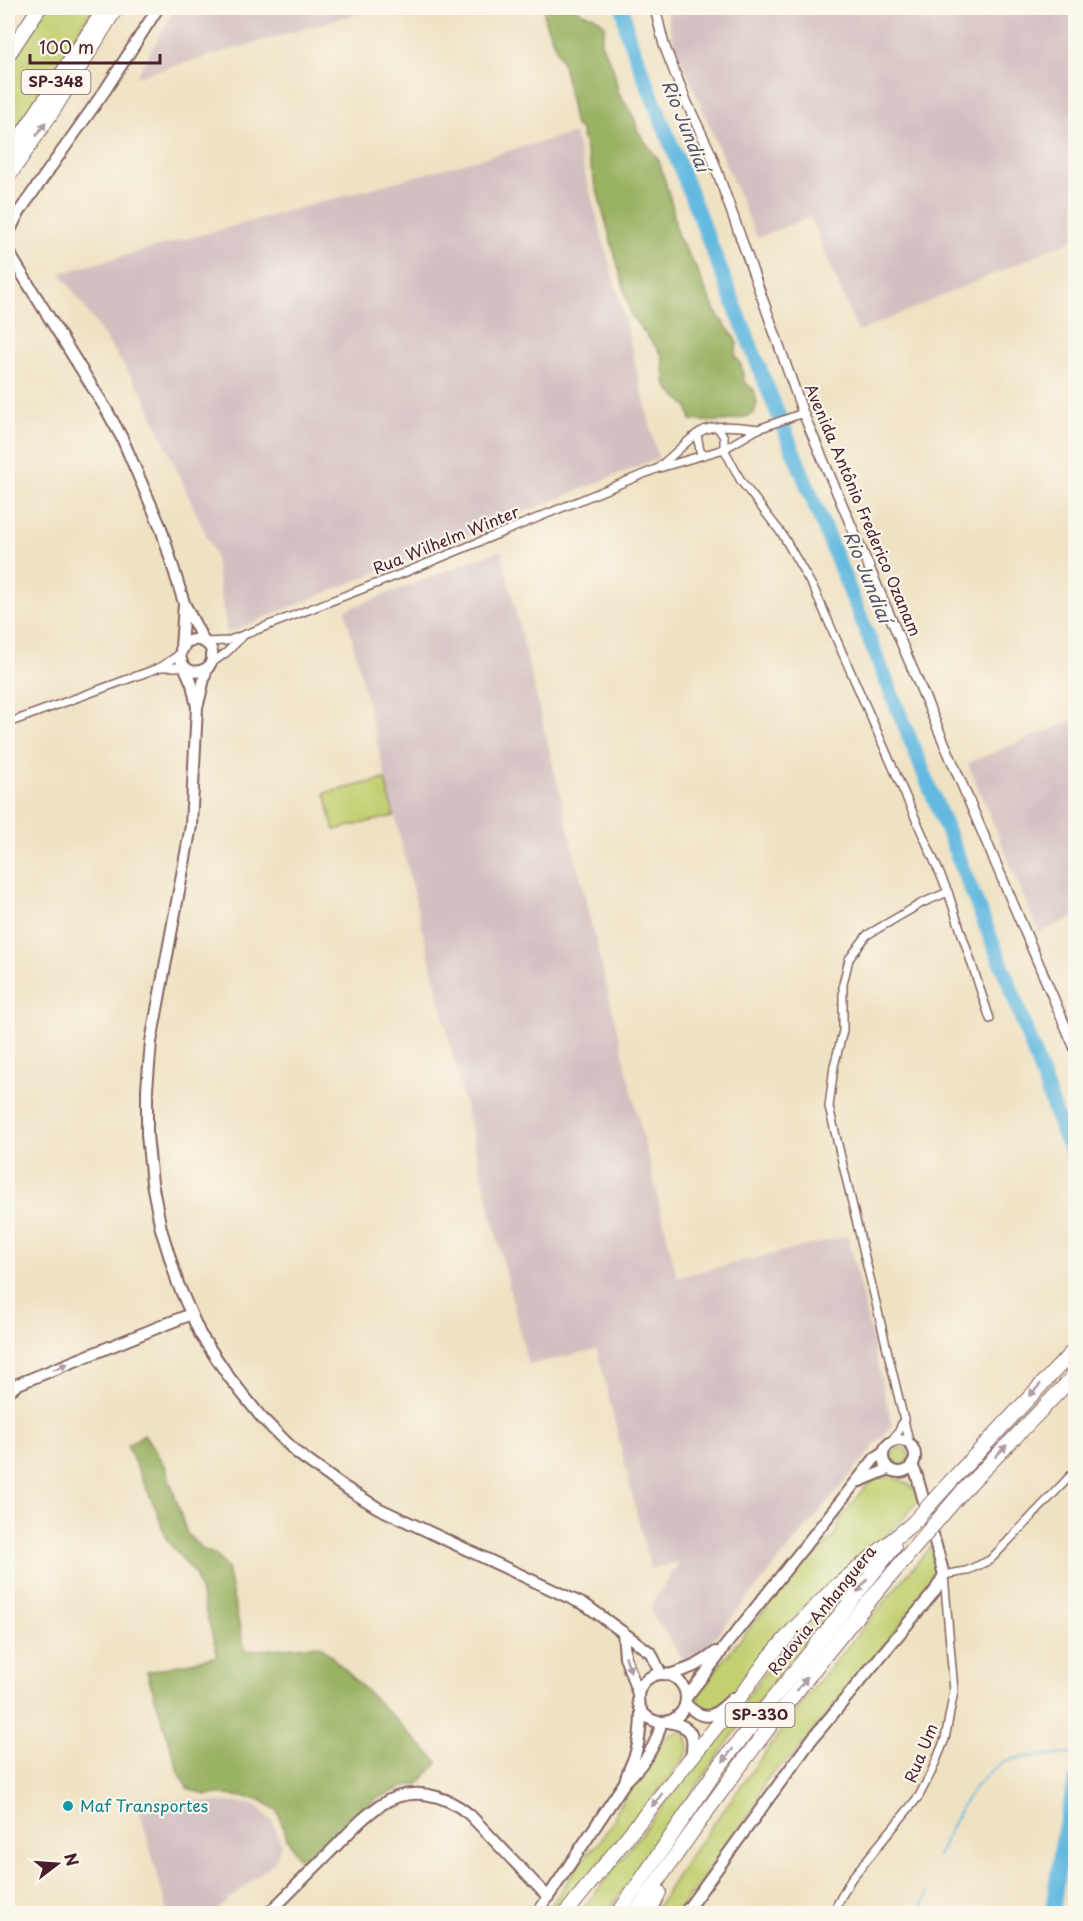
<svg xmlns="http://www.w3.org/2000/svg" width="1083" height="1921" font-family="'Playpen Sans',sans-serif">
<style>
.industrial{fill:#d2bfc0}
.green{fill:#c3cf71;stroke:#86774e;stroke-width:1.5}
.forest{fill:#9ab263;stroke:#726847;stroke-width:1.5}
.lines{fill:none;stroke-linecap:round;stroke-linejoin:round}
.stream{stroke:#63b9e0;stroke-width:2}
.river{stroke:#63b9e0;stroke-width:15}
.minor-casing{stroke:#846360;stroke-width:10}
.tertiary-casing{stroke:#846360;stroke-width:12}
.secondary-casing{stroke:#846360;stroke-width:14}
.primary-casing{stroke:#846360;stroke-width:14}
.motorway-casing{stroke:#846360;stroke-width:16}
.minor{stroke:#fff;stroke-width:7}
.tertiary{stroke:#fff;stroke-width:9}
.secondary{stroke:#fff;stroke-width:10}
.primary{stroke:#fff;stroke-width:10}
.motorway{stroke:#fff;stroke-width:14}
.motorway-bridge-casing{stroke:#846360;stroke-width:16;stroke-linecap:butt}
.motorway-bridge{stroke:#fff;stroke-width:14}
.oneway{fill:#ae9aa0}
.culture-dot{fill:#0f9aa8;stroke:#fbf7ec;stroke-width:2}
.labels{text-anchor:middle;stroke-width:4.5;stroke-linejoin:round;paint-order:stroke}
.shield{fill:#fbf7ec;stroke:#7f6065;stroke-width:1.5}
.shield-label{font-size:15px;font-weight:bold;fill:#4a1f2b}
.street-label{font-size:16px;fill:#4a1f2b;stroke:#fbf7ec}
.culture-label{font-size:16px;fill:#0d838f;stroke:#fbf7ec;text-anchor:start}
.water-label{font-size:18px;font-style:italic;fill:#53556a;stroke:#fbf7ec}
</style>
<rect width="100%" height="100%" fill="#fbf7ec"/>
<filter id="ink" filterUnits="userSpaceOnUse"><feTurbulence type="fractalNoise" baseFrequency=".0167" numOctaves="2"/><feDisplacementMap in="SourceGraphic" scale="12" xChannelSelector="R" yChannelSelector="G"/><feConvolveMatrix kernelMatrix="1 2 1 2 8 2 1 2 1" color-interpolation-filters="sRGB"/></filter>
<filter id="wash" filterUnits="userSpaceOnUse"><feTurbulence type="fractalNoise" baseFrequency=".008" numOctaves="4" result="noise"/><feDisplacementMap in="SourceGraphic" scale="24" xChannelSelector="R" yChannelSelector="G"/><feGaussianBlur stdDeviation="1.35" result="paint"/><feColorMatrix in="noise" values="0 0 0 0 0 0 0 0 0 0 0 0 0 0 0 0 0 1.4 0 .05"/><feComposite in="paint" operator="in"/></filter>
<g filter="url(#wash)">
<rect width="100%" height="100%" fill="#efe2c3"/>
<g class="industrial">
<polygon points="175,8 377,8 136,77"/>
<polygon points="666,8 1075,8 1075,239 858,332 810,217 757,238 673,40"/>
<polygon points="574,133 623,313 658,458 227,633 214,553 143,394 61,273"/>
<polygon points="501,550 677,1277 848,1236 892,1425 701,1654 683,1660 649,1609 679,1562 650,1569 597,1349 528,1365 345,610"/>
<polygon points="1075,719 1075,917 1039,933 968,763"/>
<polygon points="136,1798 255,1804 273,1822 281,1845 275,1861 213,1913 168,1913"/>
</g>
<g class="green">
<polygon points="46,8 93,8 53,73 8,140 8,66"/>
<polygon points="385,779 394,816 334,830 325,793"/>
<circle cx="900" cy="1457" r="9"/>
<path d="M887,1476C903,1479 912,1484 920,1499C906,1515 892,1532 876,1546C842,1578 805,1605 775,1640C759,1659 738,1695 718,1707C712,1710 706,1710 700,1707L698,1693L702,1686L807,1559L820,1552L835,1535L841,1518L869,1483L877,1478Z"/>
<path d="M931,1546L936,1573L931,1586L792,1758C773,1769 759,1783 757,1805L677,1913L653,1914L690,1856L809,1693Z"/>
<polygon points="848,1584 851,1585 738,1728 607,1913 579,1914 783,1650 804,1625"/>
<polygon points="681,1731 686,1732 689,1749 683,1760 612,1851 557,1913 545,1914 586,1854 598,1844 614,1820 617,1809 663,1740 669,1735"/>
</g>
<g class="forest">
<path d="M544,8H578L581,13L594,16L605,25L601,43L613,68L619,94L635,119L637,130L659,161L672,205L677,234L695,266L716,313L735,338L737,344L735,356L741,365L744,382L754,390L757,403L754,413C736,422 710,423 691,420L688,407L674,395L666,385L662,355L632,317L580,128L575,126L564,68L545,21Z"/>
<polygon points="144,1434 166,1468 187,1534 202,1549 216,1555 227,1569 244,1647 247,1651 320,1645 438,1762 419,1784 407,1786 375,1799 342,1834 310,1859 298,1857 287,1838 277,1810 259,1799 219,1794 206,1795 187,1788 177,1767 147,1672 218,1656 196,1576 166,1539 157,1511 127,1446"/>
</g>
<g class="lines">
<g class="stream">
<path d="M938,1856C952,1822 969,1784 1001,1764C1019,1754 1055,1755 1076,1754"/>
<polyline points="918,1914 928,1893"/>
</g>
<g class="river">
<polyline points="623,8 627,33 759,367 1009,983 1063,1134 1076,1160"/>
<polyline points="1052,1914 1063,1837 1076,1780"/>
</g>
</g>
</g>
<g filter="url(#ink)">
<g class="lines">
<g class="minor-casing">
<g id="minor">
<polyline points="718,428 724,437 724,449 741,481 782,534 815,591 948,892 990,1019"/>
<polyline points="697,434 700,451 704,455"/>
<path d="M660,466C673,456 687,440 700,432C715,423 741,427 758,429"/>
<polyline points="205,642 227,641 246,634 406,572 656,469 724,449 758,429 803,413"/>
<polyline points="212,663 227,652 244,635"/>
<polyline points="161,667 184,667"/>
<polyline points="8,723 161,667 180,654"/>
<polyline points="890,1443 899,1431 904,1418"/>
<polyline points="910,1445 829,1107 834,1066 843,1031 843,984 849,959 867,935 922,903 948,892"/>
<polyline points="832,1914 851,1879 919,1796 931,1773 945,1739 954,1691 944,1575 966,1571 990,1560 1076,1470"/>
</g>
</g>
<g class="tertiary-casing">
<g id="tertiary">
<polyline points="655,8 664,45 686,101 711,154 803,413 1076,1051"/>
<polyline points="536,1914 548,1897"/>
</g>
</g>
<g class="secondary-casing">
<g id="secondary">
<path d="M625,1782C627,1772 632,1764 635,1755C640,1741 641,1725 641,1710"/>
<path d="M268,1914C290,1892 312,1870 333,1849C348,1834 363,1816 381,1805C410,1785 445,1794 470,1815L548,1897L625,1782C641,1767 658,1745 661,1722"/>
</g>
</g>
<g class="primary-casing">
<g id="primary">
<polyline points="8,234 19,212 106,89 158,8"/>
<polyline points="8,246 12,258 106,409 122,438 161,528 184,603 203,640"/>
<polyline points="181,648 184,604"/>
<polyline points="185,668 192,684 197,707 191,826 151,1042 147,1089 147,1135 152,1183 161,1229 178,1284 200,1334 229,1377 261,1417 297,1453 341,1485 378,1508 587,1606 651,1653 661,1674"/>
<path d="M198,704C201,693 203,682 206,671C208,667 212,663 212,658C214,643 199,636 186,642L180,654C181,670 194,676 207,668"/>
<polyline points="8,1392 18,1384 191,1314"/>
<circle cx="899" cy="1456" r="16"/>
<polyline points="860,1481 889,1469"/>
<polyline points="623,1632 625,1657 638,1694"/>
<circle cx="662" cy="1698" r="24"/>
<path d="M669,1675C690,1668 698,1666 716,1652"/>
<polyline points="686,1698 718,1657 722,1650 875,1458 883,1453"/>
<path d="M686,1704C706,1725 715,1715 733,1698"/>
<path d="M668,1722C693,1726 695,1735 691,1759"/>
<polyline points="684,1914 812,1739 934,1592 944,1575 917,1476 912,1465"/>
</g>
</g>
<g class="motorway-casing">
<g id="motorway">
<polyline points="8,55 39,8"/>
<polyline points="8,156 105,8"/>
<polyline points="8,177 54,109 116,8"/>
<polyline points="951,1481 1076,1348"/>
<polyline points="961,1493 1076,1374"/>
<polyline points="565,1914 733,1706 768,1659 793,1630 833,1589 912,1524"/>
<polyline points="618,1914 717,1769 894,1547"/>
<path d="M635,1914C718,1792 806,1674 902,1562"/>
<polyline points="648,1914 659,1892"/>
</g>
</g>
<use href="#minor" class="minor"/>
<use href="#tertiary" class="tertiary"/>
<use href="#secondary" class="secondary"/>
<use href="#primary" class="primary"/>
<use href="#motorway" class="motorway"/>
<g class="motorway-bridge-casing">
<g id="motorway-bridge">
<polyline points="912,1524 951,1481"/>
<polyline points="902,1562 961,1493"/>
</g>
</g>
<use href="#motorway-bridge" class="motorway-bridge"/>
</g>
<defs><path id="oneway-solid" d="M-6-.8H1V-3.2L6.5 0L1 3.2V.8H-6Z" transform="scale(1.5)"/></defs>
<g class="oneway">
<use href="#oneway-solid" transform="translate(41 129) rotate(-56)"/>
<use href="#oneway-solid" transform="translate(60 1367) rotate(-22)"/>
<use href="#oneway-solid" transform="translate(1035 1390) rotate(133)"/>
<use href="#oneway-solid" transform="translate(1001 1451) rotate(-46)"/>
<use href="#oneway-solid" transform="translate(862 1586) rotate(129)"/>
<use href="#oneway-solid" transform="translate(628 1664) rotate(72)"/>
<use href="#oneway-solid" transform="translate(802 1684) rotate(-52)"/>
<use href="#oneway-solid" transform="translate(728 1755) rotate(128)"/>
<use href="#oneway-solid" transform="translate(657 1800) rotate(129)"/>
</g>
</g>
<circle class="culture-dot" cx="68" cy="1806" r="6"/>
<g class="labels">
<g class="shield">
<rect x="21.5" y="70" width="69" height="24" rx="4.5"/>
<rect x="725.5" y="1703" width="69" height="24" rx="4.5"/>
</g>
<g class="shield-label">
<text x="56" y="87">SP-348</text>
<text x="760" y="1720">SP-330</text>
</g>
<g class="street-label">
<text transform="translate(863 510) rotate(67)" y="6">Avenida Antônio Frederico Ozanam</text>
<text transform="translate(446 540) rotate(-22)" y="6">Rua Wilhelm Winter</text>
<text transform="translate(822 1610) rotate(-51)" y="6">Rodovia Anhanguera</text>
<text transform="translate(921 1753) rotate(-68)" y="6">Rua Um</text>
</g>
<g class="culture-label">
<text x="80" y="1812">Maf Transportes</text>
</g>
<g class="water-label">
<text transform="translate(685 126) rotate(68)" y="6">Rio Jundiaí</text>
<text transform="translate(867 577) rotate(68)" y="6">Rio Jundiaí</text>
</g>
</g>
<rect width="1083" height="1921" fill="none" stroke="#fbf7ec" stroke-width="30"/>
<g transform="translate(57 1864) rotate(73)" stroke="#fbf7ec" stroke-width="4.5" paint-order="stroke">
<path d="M0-4.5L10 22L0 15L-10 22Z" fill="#4a1f2b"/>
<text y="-9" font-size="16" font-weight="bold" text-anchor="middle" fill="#4a1f2b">N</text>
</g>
<path d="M30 54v9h130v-9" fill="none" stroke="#4a1f2b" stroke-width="3"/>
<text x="39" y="54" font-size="18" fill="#4a1f2b" stroke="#fbf7ec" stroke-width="4.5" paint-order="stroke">100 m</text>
</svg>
